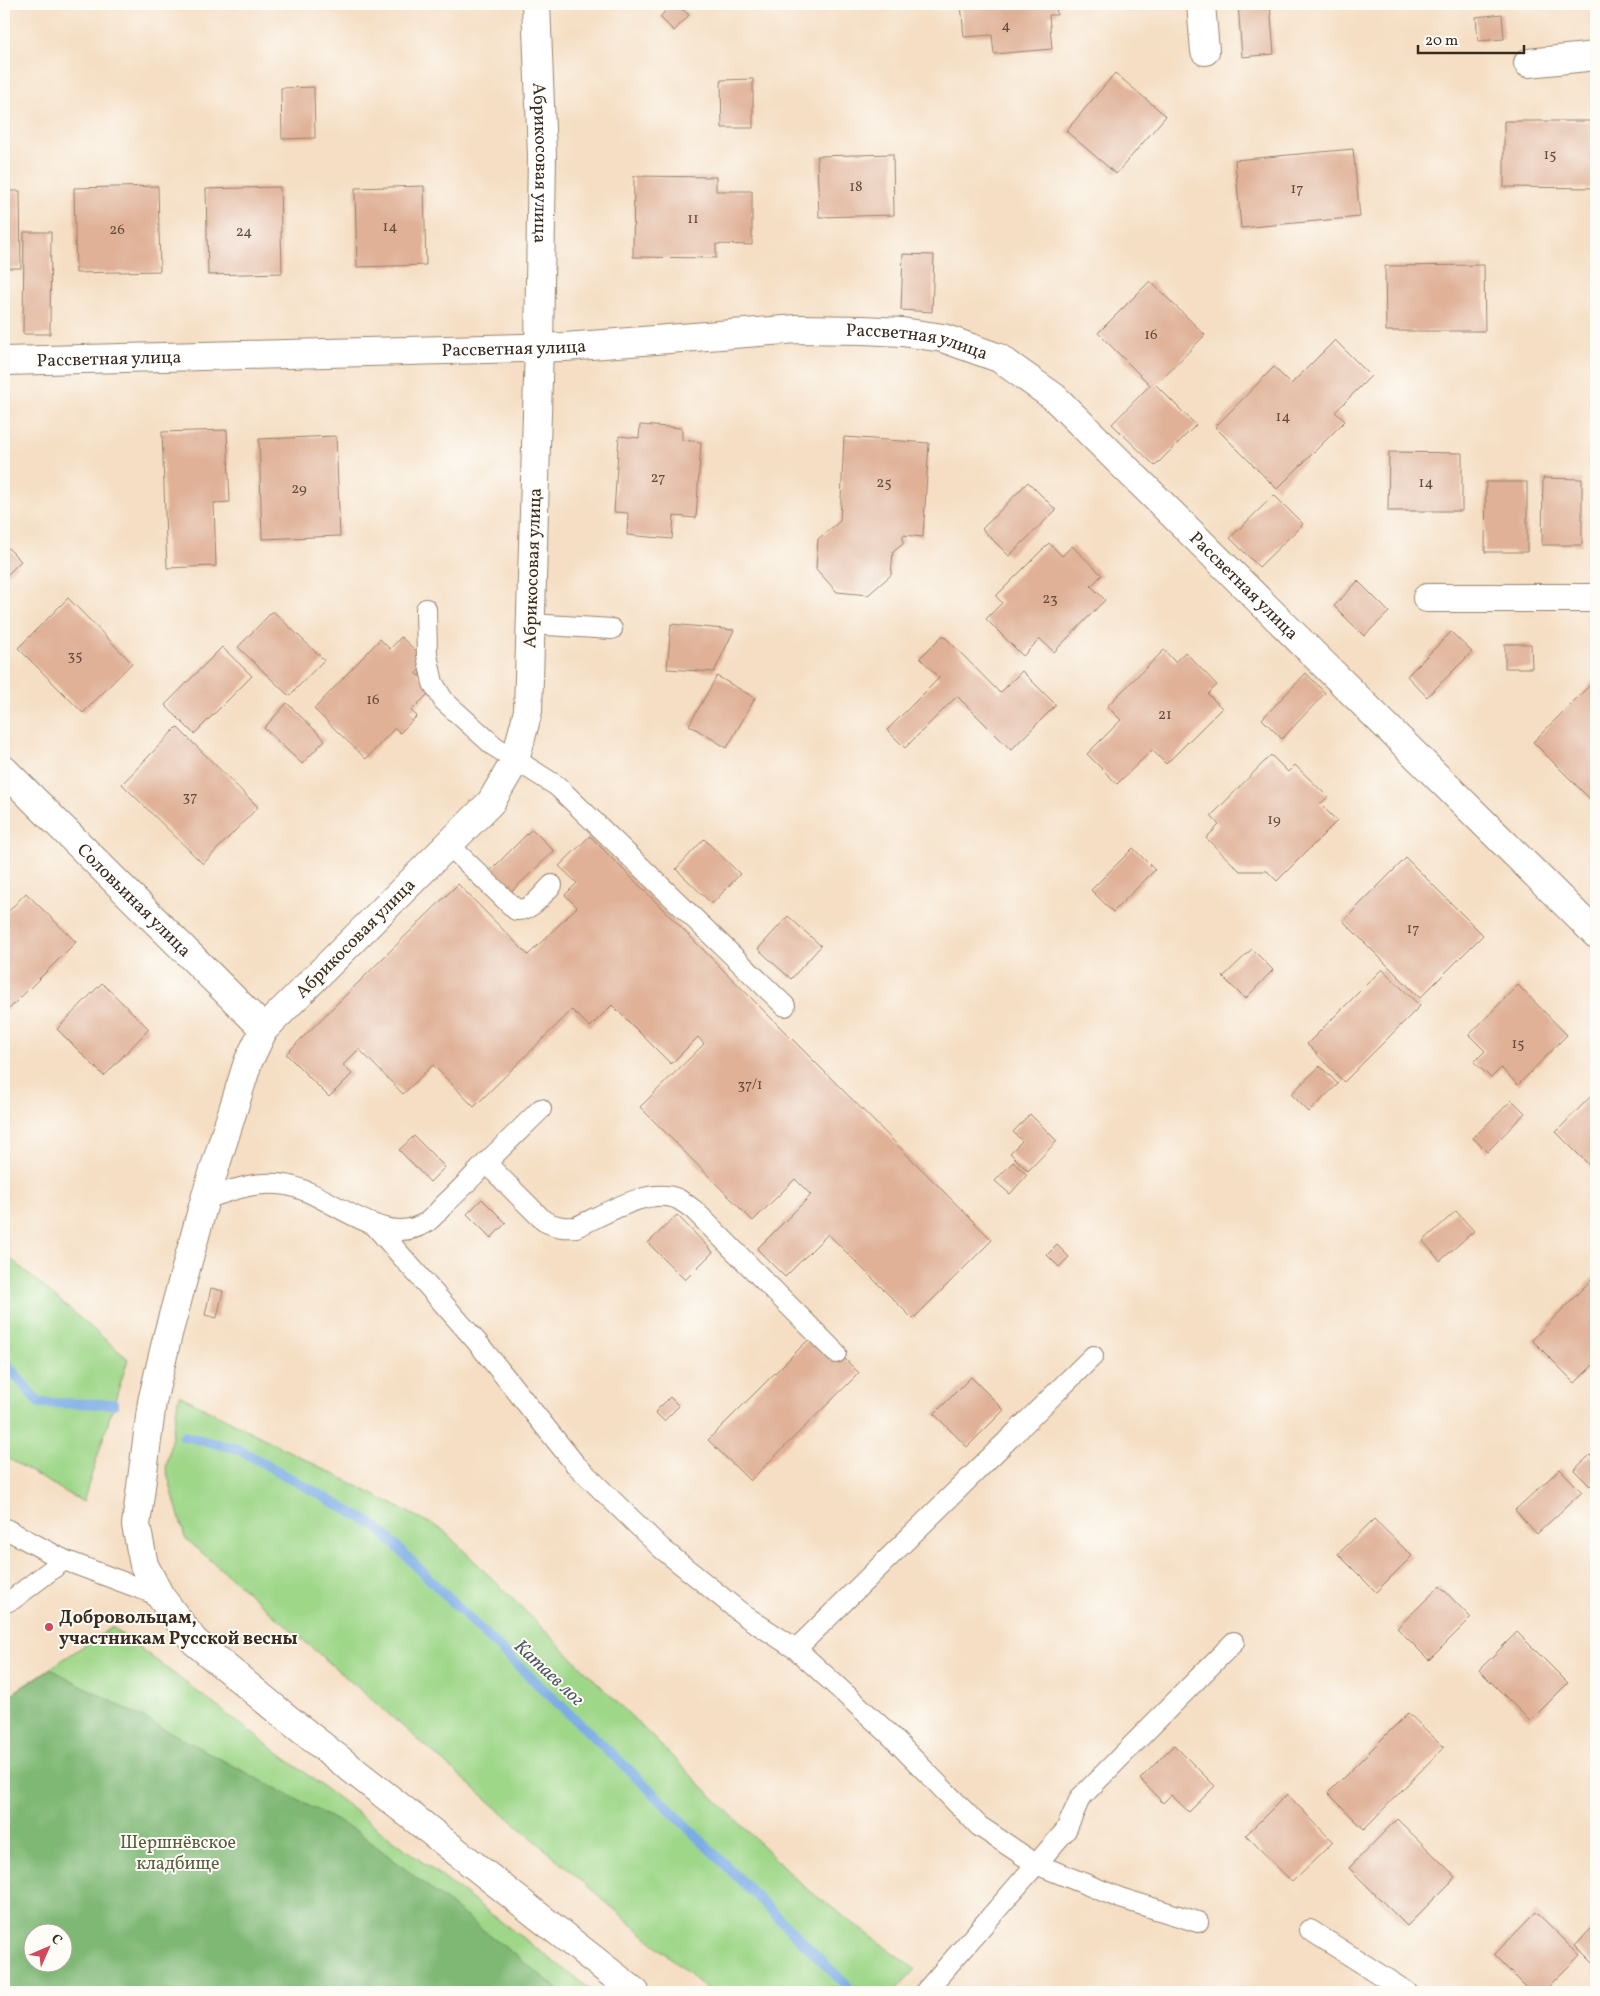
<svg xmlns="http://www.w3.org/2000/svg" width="1600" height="1996" font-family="Vollkorn,serif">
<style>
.green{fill:#9fd789;stroke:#6d8054;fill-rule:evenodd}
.forest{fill:#7fb875;stroke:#5d714a;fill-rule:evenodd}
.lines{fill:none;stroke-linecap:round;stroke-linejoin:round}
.stream{stroke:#7bace6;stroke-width:10}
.building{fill:#e0b197}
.service-casing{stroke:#988470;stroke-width:22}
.minor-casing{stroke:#988470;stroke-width:30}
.tertiary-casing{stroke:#988470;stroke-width:30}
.service{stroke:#fff;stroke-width:20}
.minor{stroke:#fff;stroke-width:28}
.tertiary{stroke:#fff;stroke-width:28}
.poi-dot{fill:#d1495b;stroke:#fdfcf7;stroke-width:2}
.labels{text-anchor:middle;stroke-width:4;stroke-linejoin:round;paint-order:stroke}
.number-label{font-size:15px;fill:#644c3c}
.street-label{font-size:18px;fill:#3b2a1e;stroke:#fdfcf7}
.poi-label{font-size:18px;font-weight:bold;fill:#3b2a1e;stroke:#fdfcf7;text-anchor:start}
.park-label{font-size:18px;fill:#595e3e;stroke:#fdfcf7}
.water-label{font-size:19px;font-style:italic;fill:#515864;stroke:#fdfcf7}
</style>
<rect width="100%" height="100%" fill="#fdfcf7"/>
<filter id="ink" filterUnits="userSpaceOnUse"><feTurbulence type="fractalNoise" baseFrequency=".02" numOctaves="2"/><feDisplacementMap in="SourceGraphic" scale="10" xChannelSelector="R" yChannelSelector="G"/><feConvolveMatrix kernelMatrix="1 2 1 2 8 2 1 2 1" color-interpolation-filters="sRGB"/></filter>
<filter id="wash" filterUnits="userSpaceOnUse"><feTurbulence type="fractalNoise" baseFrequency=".0096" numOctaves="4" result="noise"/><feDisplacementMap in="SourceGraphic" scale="20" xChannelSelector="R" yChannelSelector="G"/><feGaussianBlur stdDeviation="1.12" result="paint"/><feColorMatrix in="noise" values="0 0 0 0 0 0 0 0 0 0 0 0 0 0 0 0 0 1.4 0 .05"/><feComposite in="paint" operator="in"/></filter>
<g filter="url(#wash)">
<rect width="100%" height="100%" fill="#f5dec3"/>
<g class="green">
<polygon points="4,1253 128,1359 83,1502 4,1456"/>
<polygon points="179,1395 443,1530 803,1886 915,1969 894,1992 710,1992 185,1538 166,1469"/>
<path d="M112,1627L594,1992H4V1699ZM32,1934H62V1964H32Z"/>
</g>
<path class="forest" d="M51,1669L358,1832L562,1992H4V1699ZM32,1934H62V1964H32Z"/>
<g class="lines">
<g class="stream">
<polyline points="4,1361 39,1403 114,1404"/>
<polyline points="184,1436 238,1449 376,1526 494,1643 647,1787 853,1992"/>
</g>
</g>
<g id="blocks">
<g class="building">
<polygon points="672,4 676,4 689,15 674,31 660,17"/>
<polygon points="961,4 1056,4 1057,15 1049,15 1052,49 994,54 992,35 964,37"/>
<polygon points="1238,4 1270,4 1274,54 1242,57"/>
<polygon points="1502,14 1504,39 1478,41 1476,17"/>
<polygon points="1115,73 1166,116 1116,174 1066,131"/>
<polygon points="753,79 753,128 722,128 721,80"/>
<polygon points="314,87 315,138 282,139 281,88"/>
<polygon points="1504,121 1596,121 1596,188 1504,187"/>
<polygon points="1353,149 1360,217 1241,228 1235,160"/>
<polygon points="893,154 894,215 819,217 817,156"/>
<polygon points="634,176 716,177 716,191 752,191 752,245 716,244 716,258 633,257"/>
<polygon points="158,186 160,271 76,273 74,188"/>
<polygon points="424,186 426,265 357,267 355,188"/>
<polygon points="280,187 282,273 208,275 206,189"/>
<polygon points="4,191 20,191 21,268 4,268"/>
<polygon points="24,232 51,232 50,334 23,334"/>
<polygon points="903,254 934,255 932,312 901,310"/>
<polygon points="1484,265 1485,331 1386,331 1385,266"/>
<polygon points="1150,281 1205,335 1156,385 1196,425 1155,466 1112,424 1150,385 1098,333"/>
<polygon points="1335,340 1371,376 1335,412 1345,421 1277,489 1215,427 1274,367 1291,384"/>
<polygon points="640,425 682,428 682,440 701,442 696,518 674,516 672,539 627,535 628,513 614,512 619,436 639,438"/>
<polygon points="227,430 230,502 214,503 216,566 167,568 162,432"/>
<polygon points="336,436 340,536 262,539 259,439"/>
<polygon points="844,437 929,443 923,537 903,535 903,544 893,552 891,575 868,595 837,592 816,569 818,539 840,521"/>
<polygon points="1389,452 1462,453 1462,511 1388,511"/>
<polygon points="1543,478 1582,479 1582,545 1542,545"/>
<polygon points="1028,482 1056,510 1009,556 982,529"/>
<polygon points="1486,482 1527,482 1527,552 1485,552"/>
<polygon points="1274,495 1303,524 1259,567 1230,538"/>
<polygon points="1049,543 1062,556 1072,546 1102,575 1091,586 1105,600 1054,652 1040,639 1023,656 986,619 1002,603 996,596"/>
<polygon points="4,544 21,561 4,578"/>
<polygon points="1358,581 1389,612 1364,636 1334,606"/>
<polygon points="68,598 132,663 83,713 18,648"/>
<polygon points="273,611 324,660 289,696 238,647"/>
<polygon points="671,624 734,630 714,672 667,669"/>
<polygon points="1451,632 1472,652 1427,697 1407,676"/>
<polygon points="943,635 1000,693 1022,671 1056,705 1011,750 957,696 905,748 887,730 939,678 920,658"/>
<polygon points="401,637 428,662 416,673 433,689 411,711 417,716 400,733 395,728 366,759 314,709 380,639 390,649"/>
<polygon points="1505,644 1531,644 1532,668 1505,668"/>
<polygon points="222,647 252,676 194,734 165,705"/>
<polygon points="1164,650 1175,662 1185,652 1217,685 1208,694 1222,708 1166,764 1152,750 1117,784 1087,754 1121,720 1107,706"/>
<polygon points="1306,673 1325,693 1282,739 1262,719"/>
<polygon points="717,676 755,698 727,748 689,725"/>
<polygon points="1596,679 1596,796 1592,801 1533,742"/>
<polygon points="287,703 325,740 302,764 264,728"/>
<polygon points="177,727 258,807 203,864 122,784"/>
<polygon points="1271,755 1288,772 1295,765 1328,797 1320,804 1337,821 1277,881 1267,871 1240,871 1206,838 1219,825 1211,816"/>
<polygon points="532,829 554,851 511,892 490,871"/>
<polygon points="590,836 992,1240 913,1319 828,1234 785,1277 757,1249 811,1195 795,1179 753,1221 640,1107 704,1044 698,1037 671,1064 612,1005 590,1027 572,1010 474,1107 433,1065 403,1094 359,1049 343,1065 352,1074 329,1097 286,1054 458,884 528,955 577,907 565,895 577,883 559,866"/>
<polygon points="704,839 740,874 712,904 676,869"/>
<polygon points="1133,848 1155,870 1113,912 1091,890"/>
<polygon points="1406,858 1483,935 1420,998 1343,921"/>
<polygon points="26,893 76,942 7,1011 4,1008 4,916"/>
<polygon points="788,916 821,946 791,979 758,949"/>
<polygon points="1252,949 1273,970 1245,999 1223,977"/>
<polygon points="1382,969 1420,1006 1344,1082 1307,1044"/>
<polygon points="102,983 149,1029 104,1076 57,1029"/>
<polygon points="1518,985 1567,1035 1518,1085 1501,1068 1491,1078 1474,1062 1485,1051 1469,1035"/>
<polygon points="1320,1066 1338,1084 1309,1112 1291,1094"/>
<polygon points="1596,1091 1596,1172 1556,1132"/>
<polygon points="1512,1100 1525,1113 1487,1152 1473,1138"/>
<polygon points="1030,1114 1057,1141 1028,1171 1010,1153 1022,1141 1013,1132"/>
<polygon points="414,1136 445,1167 430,1182 399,1150"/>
<polygon points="1013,1162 1027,1175 1010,1194 995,1181"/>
<polygon points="482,1199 506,1223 491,1238 467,1214"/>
<polygon points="1456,1211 1474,1231 1440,1261 1423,1241"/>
<polygon points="677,1215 713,1252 685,1280 648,1243"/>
<polygon points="1057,1245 1069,1257 1059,1267 1047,1255"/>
<polygon points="1596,1275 1596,1362 1575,1383 1532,1340"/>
<polygon points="211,1288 223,1291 217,1318 205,1315"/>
<polygon points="817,1331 859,1373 750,1481 708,1440"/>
<polygon points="971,1377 1004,1410 967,1447 934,1414"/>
<polygon points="670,1397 679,1406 664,1421 655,1412"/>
<polygon points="1590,1455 1596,1461 1596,1479 1590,1486 1574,1470"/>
<polygon points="1560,1469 1582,1492 1537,1534 1515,1510"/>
<polygon points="1374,1519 1412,1556 1376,1592 1338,1554"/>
<polygon points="1440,1586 1471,1618 1429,1660 1397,1628"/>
<polygon points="1517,1632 1568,1683 1530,1721 1479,1670"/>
<polygon points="1408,1713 1444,1747 1364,1829 1328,1793"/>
<polygon points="1174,1745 1215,1786 1189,1812 1171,1795 1163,1803 1140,1779"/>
<polygon points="1287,1794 1333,1842 1292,1882 1246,1835"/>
<polygon points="1397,1819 1456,1877 1407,1926 1349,1868"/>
<polygon points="1536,1912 1580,1955 1543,1992 1531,1992 1494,1955"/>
<polygon points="1596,1924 1596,1966 1575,1945"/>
</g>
</g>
</g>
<g filter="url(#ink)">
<use href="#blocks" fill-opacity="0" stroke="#988470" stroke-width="1"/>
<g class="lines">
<g class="service-casing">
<g id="service">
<polyline points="426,609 427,655 433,683 444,701 494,746 557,786 785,1006"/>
<polyline points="531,624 612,629"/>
<path d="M449,845L516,910C532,911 541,896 552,885"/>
<polyline points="486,1163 541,1109"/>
<path d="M205,1199C232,1190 257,1180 286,1185C329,1192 383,1251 427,1222C434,1217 440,1209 446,1203C460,1190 473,1176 486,1163L544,1221C556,1227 564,1228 576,1227C604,1215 648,1186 678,1199C683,1202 689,1206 694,1210L836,1353"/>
<polyline points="375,1226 477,1342 575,1464 661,1548 745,1616 796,1649 887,1732 979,1826 1036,1864 1120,1898 1198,1922"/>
<polyline points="4,1528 64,1560 160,1596"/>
<polyline points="4,1603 13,1599 64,1560"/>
<polyline points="796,1649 1093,1356"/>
<polyline points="1310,1930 1407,1992"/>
<polyline points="925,1992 1066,1830 1080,1798 1234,1642"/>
</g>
</g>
<g class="minor-casing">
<g id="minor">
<polyline points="1201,4 1205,51"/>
<polyline points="1528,63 1596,56"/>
<path id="s1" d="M4,361L565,347L797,329L863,330L902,332L943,338L999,358L1054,397L1596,934"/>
<polyline points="1427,598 1596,598"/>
<path id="s2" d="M4,770L264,1029"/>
</g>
</g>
<g class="tertiary-casing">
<g id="tertiary">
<path id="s3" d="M536,4L542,155L539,347L528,711L515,761L491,802L264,1029L248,1062L205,1199L168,1334L152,1402L136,1525L144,1565L160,1596L194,1641L283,1715L635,1992"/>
</g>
</g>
<use href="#service" class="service"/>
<use href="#minor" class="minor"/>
<use href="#tertiary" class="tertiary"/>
</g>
</g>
<circle class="poi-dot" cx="49" cy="1627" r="5"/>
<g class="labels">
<g class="number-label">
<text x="1006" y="30">4</text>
<text x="1550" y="159">15</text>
<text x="856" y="191">18</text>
<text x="1297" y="193">17</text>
<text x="693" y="223">11</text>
<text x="390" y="231">14</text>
<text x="117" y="234">26</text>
<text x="244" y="236">24</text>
<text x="1151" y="339">16</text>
<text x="1283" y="421">14</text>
<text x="658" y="482">27</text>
<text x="884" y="487">25</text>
<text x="1426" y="487">14</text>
<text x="299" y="493">29</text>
<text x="1050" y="603">23</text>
<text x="75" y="660">35</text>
<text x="373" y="704">16</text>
<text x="1165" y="719">21</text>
<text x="190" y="801">37</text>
<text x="1274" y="824">19</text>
<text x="1413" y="933">17</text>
<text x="1518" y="1048">15</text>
<text x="750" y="1089">37/1</text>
</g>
<g class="street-label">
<text dy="6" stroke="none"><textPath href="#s3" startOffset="159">Абрикосовая улица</textPath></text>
<text dy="6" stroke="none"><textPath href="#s1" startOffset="915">Рассветная улица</textPath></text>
<text dy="6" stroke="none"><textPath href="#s1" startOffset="510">Рассветная улица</textPath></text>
<text dy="6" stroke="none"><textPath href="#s1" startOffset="105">Рассветная улица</textPath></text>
<text transform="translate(532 568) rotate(-88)" y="6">Абрикосовая улица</text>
<text dy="6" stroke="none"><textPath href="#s1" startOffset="1335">Рассветная улица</textPath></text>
<text dy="6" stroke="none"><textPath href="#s2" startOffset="184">Соловьиная улица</textPath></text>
<text transform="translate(355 938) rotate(-45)" y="6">Абрикосовая улица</text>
</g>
<g class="poi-label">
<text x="59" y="1623">Добровольцам,<tspan x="59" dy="21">участникам Русской весны</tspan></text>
</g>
<g class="park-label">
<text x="178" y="1848">Шершнёвское<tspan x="178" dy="21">кладбище</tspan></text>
</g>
<g class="water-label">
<text transform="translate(550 1672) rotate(43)" y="7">Катаев лог</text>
</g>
</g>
<rect width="1600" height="1996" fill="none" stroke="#fdfcf7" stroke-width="20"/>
<g transform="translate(48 1948) rotate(45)"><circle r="24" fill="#fdfcf7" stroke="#afa8a0"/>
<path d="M0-4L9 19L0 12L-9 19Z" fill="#d1495b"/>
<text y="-8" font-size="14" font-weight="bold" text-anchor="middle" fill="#3b2a1e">С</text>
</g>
<path d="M1418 45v8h106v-8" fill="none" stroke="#3b2a1e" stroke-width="2.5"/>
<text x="1425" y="45" font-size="15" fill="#3b2a1e" stroke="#fdfcf7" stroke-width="4" paint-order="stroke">20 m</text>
</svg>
